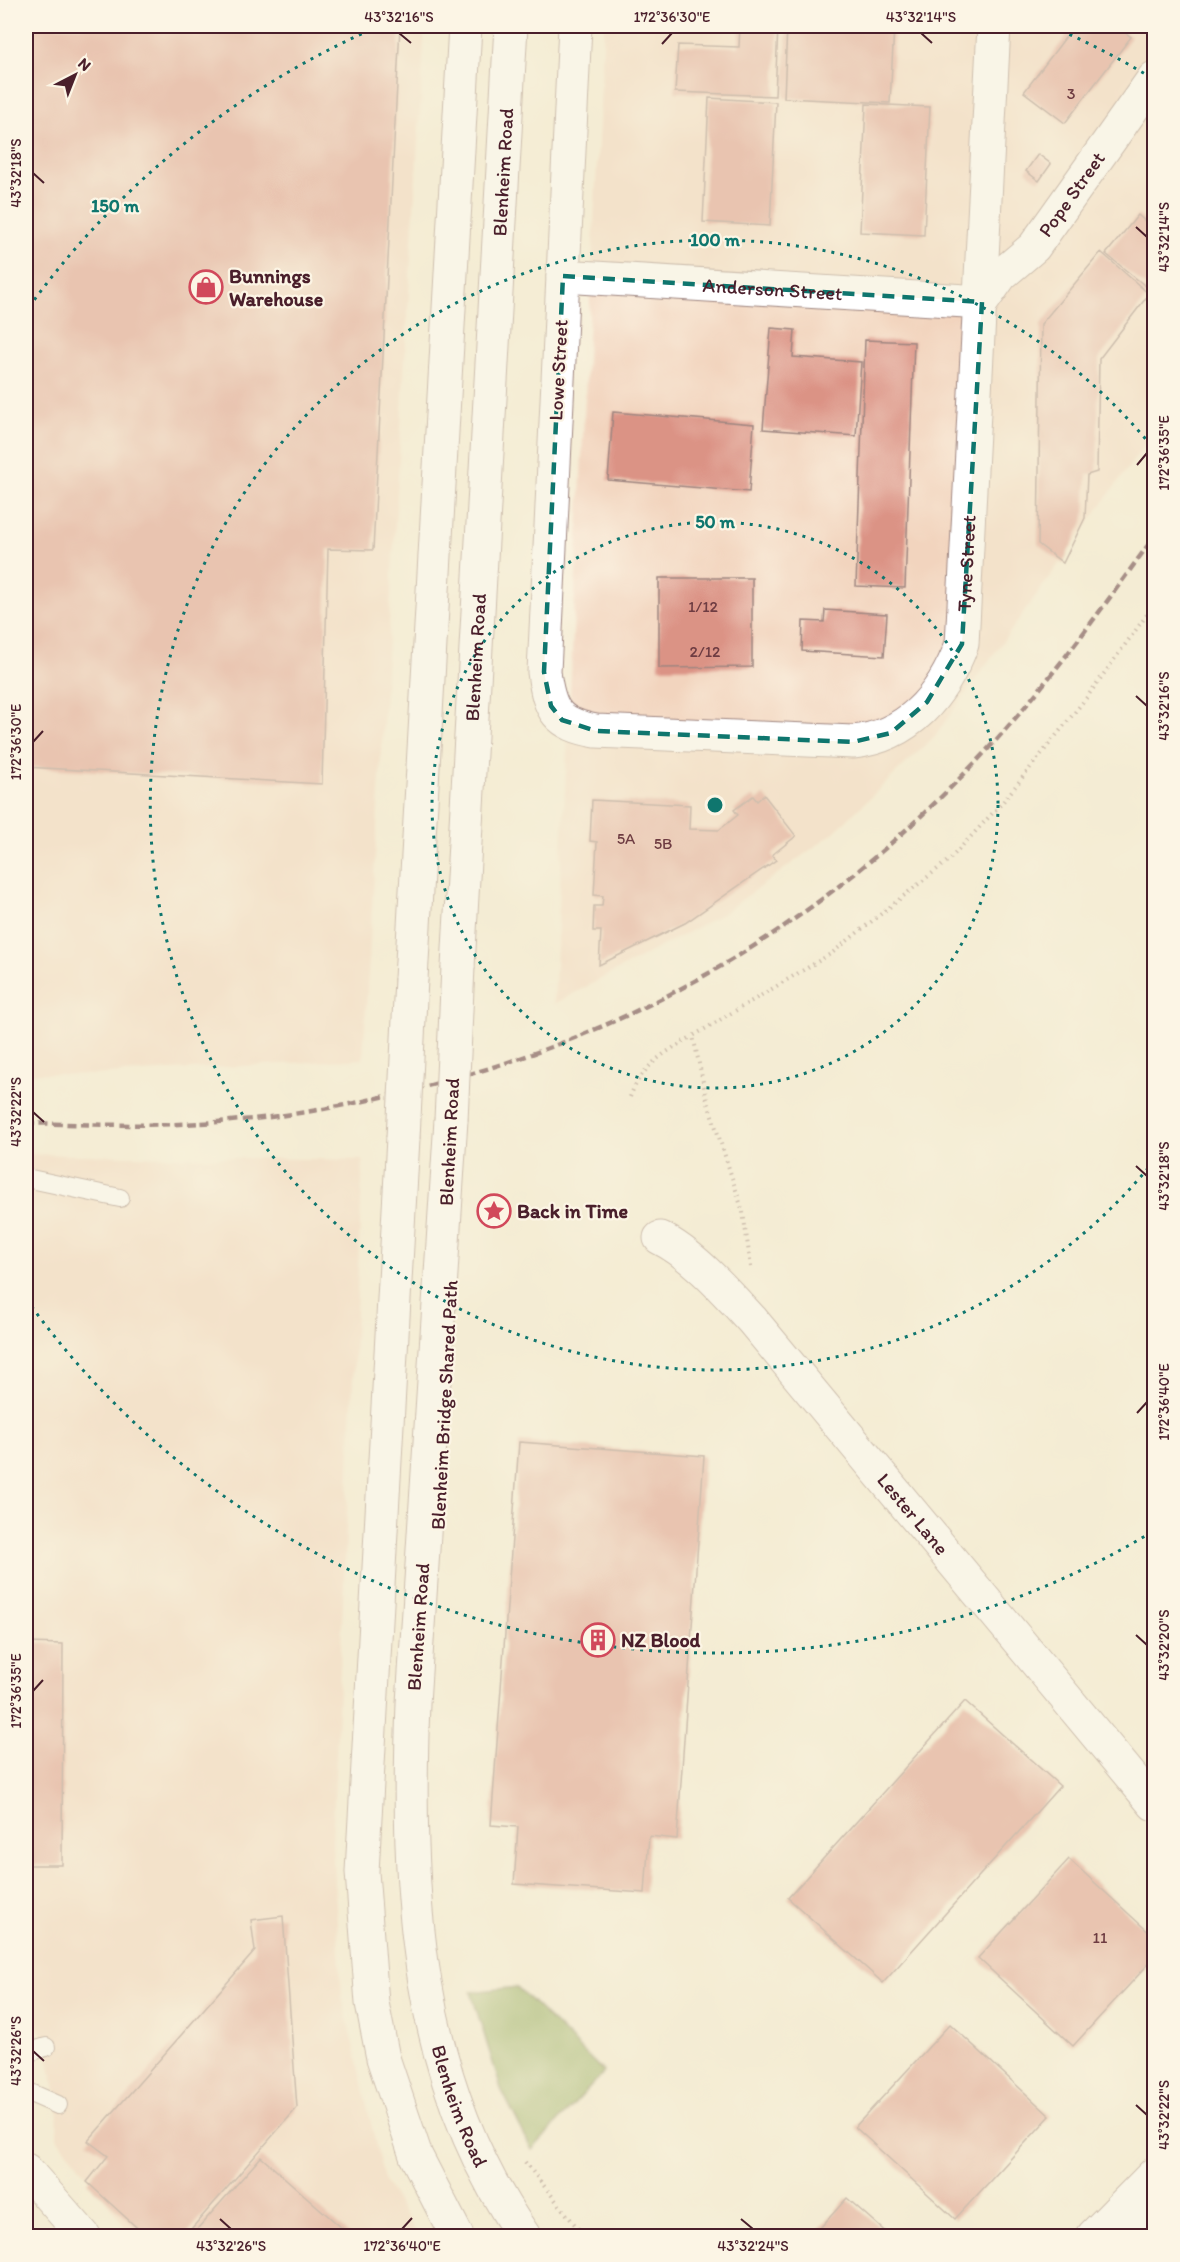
<svg xmlns="http://www.w3.org/2000/svg" width="1180" height="2262" font-family="Itim,sans-serif">
<style>
.built{fill:#f2d4be}
.forest{fill:#93ac5e;stroke:#6e6644;stroke-width:1.5}
.building{fill:#db9385}
.lines{fill:none;stroke-linecap:round;stroke-linejoin:round}
.service-casing{stroke:#9f8680;stroke-width:20}
.minor-casing{stroke:#9f8680;stroke-width:35}
.primary-casing{stroke:#9f8680;stroke-width:35}
.path{stroke:#9f8680;stroke-width:4;stroke-dasharray:1.5 4.5;stroke-linecap:butt}
.service{stroke:#fff;stroke-width:18}
.minor{stroke:#fff;stroke-width:33}
.primary{stroke:#fff;stroke-width:33}
.rail{stroke:#4a1f2b;stroke-width:4.5;stroke-dasharray:9 4.5;stroke-linecap:butt}
.primary-bridge-casing{stroke:#9f8680;stroke-width:35;stroke-linecap:butt}
.primary-bridge{stroke:#fff;stroke-width:33}
.marked{fill:none;stroke:#0f766e;stroke-width:4.5;stroke-dasharray:12 8;stroke-linejoin:round}
.ticks{fill:none;stroke:#4a1f2b;stroke-width:2}
.ring{fill:none;stroke:#0f766e;stroke-width:3;stroke-dasharray:3 6}
.labels{text-anchor:middle;stroke-width:4.5;stroke-linejoin:round;paint-order:stroke}
.number-label{font-size:16px;fill:#6e3c42}
.street-label{font-size:20px;fill:#4a1f2b;stroke:#fcf5e5}
.poi-label{font-size:20px;font-weight:bold;fill:#4a1f2b;stroke:#fcf5e5;text-anchor:start}
.centre{fill:#0f766e;stroke:#fcf5e5;stroke-width:3}
.ring-label{font-size:18px;text-anchor:middle;font-weight:bold;fill:#0f766e;stroke:#fcf5e5;stroke-width:4.5;stroke-linejoin:round;paint-order:stroke}
.neatline{fill:none;stroke:#4a1f2b;stroke-width:2}
.ticks-label{font-size:15px;text-anchor:middle;fill:#4a1f2b}
</style>
<rect width="100%" height="100%" fill="#fcf5e5"/>
<filter id="ink" filterUnits="userSpaceOnUse"><feTurbulence type="fractalNoise" baseFrequency=".0167" numOctaves="2"/><feDisplacementMap in="SourceGraphic" scale="12" xChannelSelector="R" yChannelSelector="G"/><feConvolveMatrix kernelMatrix="1 2 1 2 8 2 1 2 1" color-interpolation-filters="sRGB"/></filter>
<filter id="wash" filterUnits="userSpaceOnUse"><feTurbulence type="fractalNoise" baseFrequency=".008" numOctaves="4" result="noise"/><feDisplacementMap in="SourceGraphic" scale="24" xChannelSelector="R" yChannelSelector="G"/><feGaussianBlur stdDeviation="1.35" result="paint"/><feColorMatrix in="noise" values="0 0 0 0 0 0 0 0 0 0 0 0 0 0 0 0 0 1.4 0 .05"/><feComposite in="paint" operator="in"/></filter>
<g filter="url(#wash)">
<rect width="100%" height="100%" fill="#f4ecd4"/>
<g class="built">
<polygon points="26,26 425,26 363,1059 92,1075 26,1073"/>
<polygon points="604,26 1154,26 1154,432 934,737 832,834 724,913 554,1004"/>
<polygon points="26,1154 363,1160 332,1846 342,1996 384,2180 418,2236 132,2236 57,2137 58,2105 44,2036 26,2010"/>
</g>
<polygon class="forest" points="517,1987 604,2072 532,2150 501,2089 471,1992"/>
<g id="blocks">
<g class="building">
<polygon points="26,26 400,26 373,550 328,549 322,784 26,767"/>
<polygon points="740,26 778,26 775,96 675,92 678,45 739,47"/>
<polygon points="787,26 894,26 890,103 784,98"/>
<polygon points="1074,26 1116,26 1131,37 1065,123 1024,92"/>
<polygon points="709,98 776,102 770,226 703,222"/>
<polygon points="866,104 930,107 924,235 860,232"/>
<polygon points="1038,154 1051,164 1039,181 1026,171"/>
<polygon points="1138,215 1154,229 1154,293 1106,254"/>
<polygon points="1101,252 1149,294 1099,359 1097,472 1087,475 1085,518 1063,563 1038,544 1041,324"/>
<polygon points="771,328 795,330 793,357 861,362 856,436 763,429"/>
<polygon points="865,340 914,342 905,588 856,586"/>
<polygon points="613,412 754,424 749,492 608,480"/>
<polygon points="659,578 752,578 752,667 659,668"/>
<polygon points="825,610 887,614 884,656 802,651 803,621 824,622"/>
<polygon points="764,795 796,836 772,855 776,860 685,923 599,965 601,931 593,931 594,906 602,906 603,896 594,895 597,842 590,841 592,800 690,805 689,829 719,830 738,815 734,810 753,796 757,801"/>
<polygon points="519,1442 704,1456 677,1839 649,1836 645,1893 514,1884 518,1827 491,1825"/>
<polygon points="26,1643 63,1644 62,1865 26,1865"/>
<polygon points="965,1701 1060,1786 883,1983 788,1898"/>
<polygon points="1069,1859 1154,1937 1154,1958 1073,2046 978,1958"/>
<polygon points="283,1916 297,2108 185,2236 146,2236 87,2182 108,2156 88,2141 255,1951 251,1920"/>
<polygon points="950,2024 1050,2116 955,2219 855,2127"/>
<polygon points="261,2157 351,2236 191,2236"/>
<polygon points="847,2198 890,2236 813,2236"/>
</g>
</g>
</g>
<g filter="url(#ink)">
<use href="#blocks" fill-opacity="0" stroke="#9f8680" stroke-width="1.5"/>
<g class="lines">
<g class="service-casing">
<g id="service">
<polyline points="26,1178 120,1198"/>
<polyline points="26,2053 46,2047"/>
<polyline points="26,2091 58,2105"/>
</g>
</g>
<g class="minor-casing">
<g id="minor">
<path id="s1" d="M575,26L544,672C549,711 557,724 596,731L853,742C909,736 943,695 962,644L994,26"/>
<path id="s2" d="M563,276L982,302L1001,275L1034,247L1154,78"/>
<path id="s3" d="M660,1238C693,1254 727,1293 752,1320L1154,1804"/>
<polyline points="26,2170 84,2236"/>
</g>
</g>
<g class="primary-casing">
<g id="primary">
<path id="s4" d="M458,967L511,26"/>
<polyline points="411,979 465,26"/>
<path id="s5" d="M451,1120L413,1703C406,1888 414,2079 524,2236"/>
<polyline points="403,1138 362,1872 372,2003 383,2058 416,2156 457,2236"/>
<polyline points="1093,2236 1154,2174"/>
<polyline points="1138,2236 1154,2218"/>
</g>
</g>
<g class="path">
<path d="M630,1097C642,1065 665,1052 693,1036"/>
<polyline points="751,1267 743,1212 707,1100 693,1036 832,953 950,859 1002,803 1087,697 1154,605"/>
<polyline points="525,2162 584,2236"/>
</g>
<use href="#service" class="service"/>
<use href="#minor" class="minor"/>
<use href="#primary" class="primary"/>
<path class="rail" d="M26,1123C97,1125 169,1127 241,1120C301,1115 360,1103 419,1088C634,1034 810,932 965,773C1036,701 1095,618 1154,537"/>
<g class="primary-bridge-casing">
<g id="primary-bridge">
<polyline points="451,1120 458,967"/>
<polyline points="403,1138 411,979"/>
</g>
</g>
<use href="#primary-bridge" class="primary-bridge"/>
</g>
</g>
<path d="M0 0H1180V2262H0ZM563,276L982,302L962,644L927,702L891,733L853,742L596,731L562,720L551,706L544,672Z" fill="#f4ecd4" fill-opacity=".55" fill-rule="evenodd"/>
<path class="marked" d="M563,276L982,302L962,644L927,702L891,733L853,742L596,731L562,720L551,706L544,672Z"/>
<path class="ticks" d="M399,33L411,43M921,33L932,43M662,44L672,33M33,173L44,183M1136,227L1147,237M1137,465L1147,453M1136,696L1147,706M33,742L43,731M33,1112L44,1122M1136,1166L1147,1176M1137,1413L1147,1402M1136,1635L1147,1645M33,1691L43,1680M33,2051L44,2061M1136,2105L1147,2115M220,2219L231,2229M741,2219L753,2229M402,2229L412,2218"/>
<g class="ring">
<circle cx="715" cy="805" r="283"/>
<path d="M1154 1161A565 565 0 1 1 1154 449"/>
<path d="M1152 1532A848 848 0 0 1 29 1303M29 307A848 848 0 0 1 377 27M1053 27A848 848 0 0 1 1152 78"/>
</g>
<defs>
<g id="shop-ring" transform="scale(1.725)"><circle r="9.5" fill="#fcf5e5" stroke="#d1495b" stroke-width="1.5"/><path d="M-5-2.5h2.3a2.7 3.5 0 0 1 5.4 0H5L5.5 6h-11ZM-1.5-2.5h3a1.5 2.3 0 0 0-3 0Z" fill="#d1495b"/></g>
<g id="sight-ring" transform="scale(1.725)"><circle r="9.5" fill="#fcf5e5" stroke="#d1495b" stroke-width="1.5"/><path d="M0-6L1.8-2.2L6-1.7L2.9 1.2L3.7 5.4L0 3.3L-3.7 5.4L-2.9 1.2L-6-1.7L-1.8-2.2Z" fill="#d1495b"/></g>
<g id="building-ring" transform="scale(1.725)"><circle r="9.5" fill="#fcf5e5" stroke="#d1495b" stroke-width="1.5"/><path d="M-4-6H4V6H1V3H-1V6H-4ZM-2.5-4.3h1.7v1.8h-1.7ZM.8-4.3h1.7v1.8H.8ZM-2.5-1h1.7V.8h-1.7ZM.8-1h1.7V.8H.8Z" fill="#d1495b"/></g>
</defs>
<g fill-rule="evenodd">
<use href="#shop-ring" x="206" y="287"/>
<use href="#sight-ring" x="494" y="1211"/>
<use href="#building-ring" x="598" y="1640"/>
</g>
<g class="labels">
<g class="number-label">
<text x="1071" y="99">3</text>
<text x="703" y="612">1/12</text>
<text x="705" y="657">2/12</text>
<text x="626" y="844">5A</text>
<text x="663" y="849">5B</text>
<text x="1100" y="1943">11</text>
</g>
<g class="street-label">
<text dy="7" stroke="none"><textPath href="#s4" startOffset="796">Blenheim Road</textPath></text>
<text dy="7" stroke="none"><textPath href="#s2" startOffset="561">Pope Street</textPath></text>
<text dy="7" stroke="none"><textPath href="#s2" startOffset="210">Anderson Street</textPath></text>
<text transform="translate(558 370) rotate(-87)" y="7">Lowe Street</text>
<text dy="7" stroke="none"><textPath href="#s1" startOffset="1227">Tyne Street</textPath></text>
<text dy="7" stroke="none"><textPath href="#s4" startOffset="310">Blenheim Road</textPath></text>
<text transform="translate(449 1142) rotate(-87)" y="7">Blenheim Road</text>
<text transform="translate(444 1405) rotate(-87)" y="7">Blenheim Bridge Shared Path</text>
<text dy="7" stroke="none"><textPath href="#s3" startOffset="376">Lester Lane</textPath></text>
<text transform="translate(418 1627) rotate(-86)" y="7">Blenheim Road</text>
<text dy="7" stroke="none"><textPath href="#s5" startOffset="993">Blenheim Road</textPath></text>
</g>
<g class="poi-label">
<text x="229" y="283">Bunnings<tspan x="229" dy="23">Warehouse</tspan></text>
<text x="517" y="1218">Back in Time</text>
<text x="621" y="1647">NZ Blood</text>
</g>
</g>
<circle cx="715" cy="805" r="9" class="centre"/>
<g class="ring-label">
<text x="115" y="212">150 m</text>
<text x="715" y="246">100 m</text>
<text x="715" y="528">50 m</text>
</g>
<rect width="1180" height="2262" fill="none" stroke="#fcf5e5" stroke-width="66"/>
<g transform="translate(75 75) rotate(42)" stroke="#fcf5e5" stroke-width="4.5" paint-order="stroke">
<path d="M0-4.5L10 22L0 15L-10 22Z" fill="#4a1f2b"/>
<text y="-9" font-size="16" font-weight="bold" text-anchor="middle" fill="#4a1f2b">N</text>
</g>
<rect x="33" y="33" width="1114" height="2196" class="neatline"/>
<g class="ticks-label">
<text x="399" y="22">43°32'16"S</text>
<text x="672" y="22">172°36'30"E</text>
<text x="921" y="22">43°32'14"S</text>
<text transform="translate(16 173) rotate(-90)" y="5">43°32'18"S</text>
<text transform="translate(1164 237) rotate(-90)" y="5">43°32'14"S</text>
<text transform="translate(1164 453) rotate(-90)" y="5">172°36'35"E</text>
<text transform="translate(1164 706) rotate(-90)" y="5">43°32'16"S</text>
<text transform="translate(16 742) rotate(-90)" y="5">172°36'30"E</text>
<text transform="translate(16 1112) rotate(-90)" y="5">43°32'22"S</text>
<text transform="translate(1164 1176) rotate(-90)" y="5">43°32'18"S</text>
<text transform="translate(1164 1402) rotate(-90)" y="5">172°36'40"E</text>
<text transform="translate(1164 1645) rotate(-90)" y="5">43°32'20"S</text>
<text transform="translate(16 1691) rotate(-90)" y="5">172°36'35"E</text>
<text transform="translate(16 2051) rotate(-90)" y="5">43°32'26"S</text>
<text transform="translate(1164 2115) rotate(-90)" y="5">43°32'22"S</text>
<text x="231" y="2251">43°32'26"S</text>
<text x="402" y="2251">172°36'40"E</text>
<text x="753" y="2251">43°32'24"S</text>
</g>
</svg>
